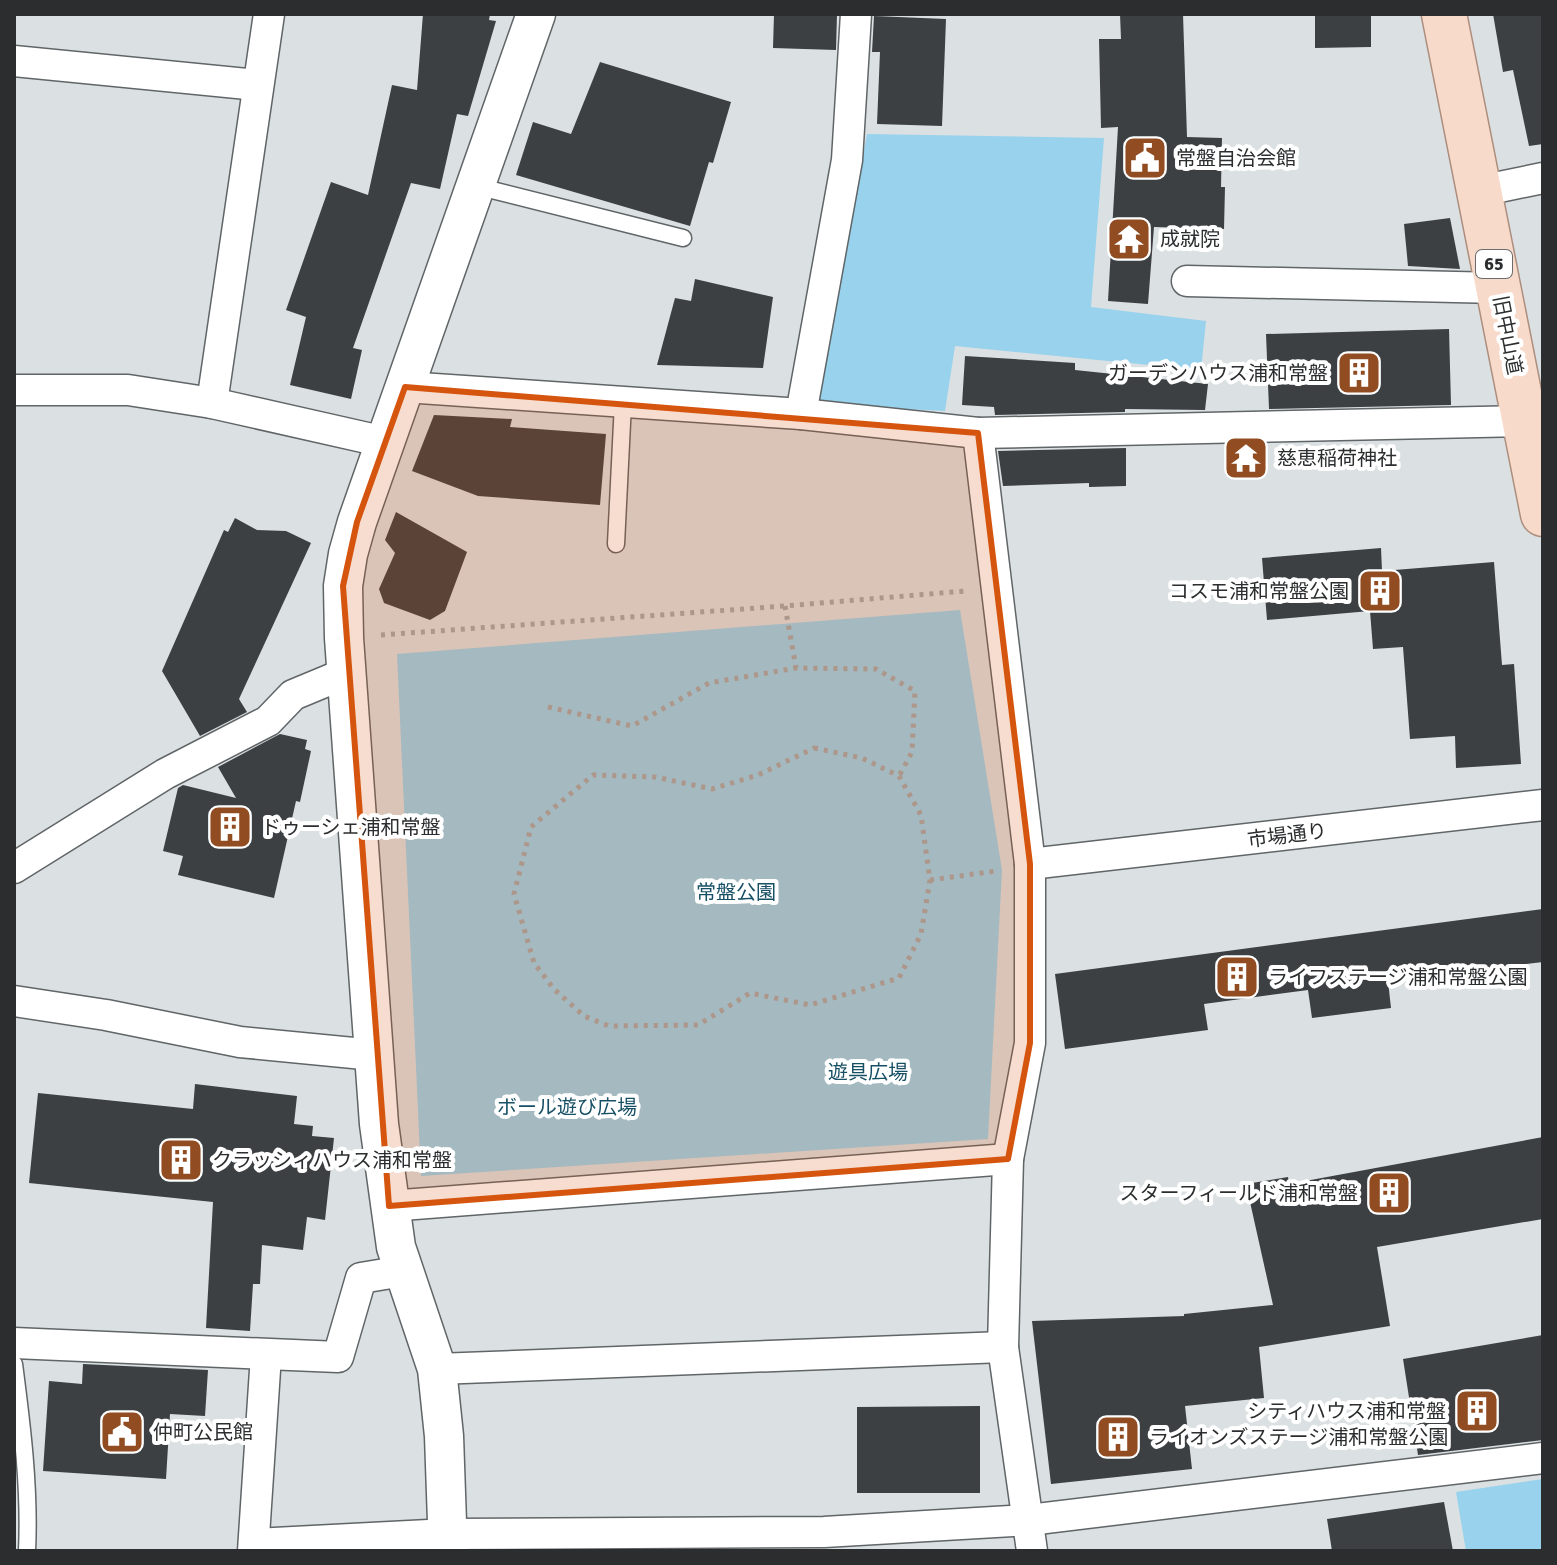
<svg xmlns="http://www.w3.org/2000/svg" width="1557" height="1565" font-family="Signika,'Noto Sans JP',sans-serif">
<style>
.green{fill:#98d2ed}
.building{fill:#3c4042}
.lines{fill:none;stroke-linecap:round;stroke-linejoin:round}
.service-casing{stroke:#606567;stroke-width:19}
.minor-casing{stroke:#606567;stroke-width:33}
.tertiary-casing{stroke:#606567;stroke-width:41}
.primary-casing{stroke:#ad8e7e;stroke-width:47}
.path{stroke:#a3a7a9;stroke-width:5;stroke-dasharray:4 6;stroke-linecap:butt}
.service{stroke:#fff;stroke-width:16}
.minor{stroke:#fff;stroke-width:30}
.tertiary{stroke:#fff;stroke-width:38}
.primary{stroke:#f8dacb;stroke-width:44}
.marked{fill:#d5550f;fill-opacity:0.2;stroke:#d5550f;stroke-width:6;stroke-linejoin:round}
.labels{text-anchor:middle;stroke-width:8;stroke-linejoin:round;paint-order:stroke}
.shield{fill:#fff;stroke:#6b6c6d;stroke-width:2}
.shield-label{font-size:18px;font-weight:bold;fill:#2b2d2e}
.poi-label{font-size:20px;fill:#2b2d2e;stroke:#fff;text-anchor:start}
.street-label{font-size:20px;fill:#2b2d2e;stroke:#fff}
.park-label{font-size:20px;fill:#174f65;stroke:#fff}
</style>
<rect width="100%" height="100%" fill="#dbe0e2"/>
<g class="green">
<polygon points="867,134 1104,138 1091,307 1206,321 1201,370 955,346 945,411 818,405"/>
<polygon points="960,610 1002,870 988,1139 421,1176 397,654"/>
<polygon points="1543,1479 1543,1551 1466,1551 1456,1492"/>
</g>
<g class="building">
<polygon points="423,14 490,14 489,20 496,21 468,116 457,114 440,189 411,183 353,348 362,350 351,399 290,385 306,317 286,310 331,182 368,195 392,85 417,90"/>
<polygon points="774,14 837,14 836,50 773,48"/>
<polygon points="1120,14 1183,14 1187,137 1222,138 1221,187 1225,187 1224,229 1154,227 1148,304 1108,301 1118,127 1101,128 1099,39 1121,39"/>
<polygon points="1315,14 1371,14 1371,47 1315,48"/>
<polygon points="1493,14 1543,14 1543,144 1529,146 1513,70 1503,72"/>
<polygon points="874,16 946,19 942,126 877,124 880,52 872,52"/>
<polygon points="600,62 731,102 713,163 709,162 690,226 516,175 533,122 571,134"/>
<polygon points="1450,218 1460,269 1408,266 1404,224"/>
<polygon points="695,279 773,297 763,368 657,365 675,298 691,301"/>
<polygon points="1449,329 1451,405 1269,409 1266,334"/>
<polygon points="965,356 1075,363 1075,370 1208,384 1205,410 1125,409 1125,412 995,415 994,407 962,405"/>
<polygon points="434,415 512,419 510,427 606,434 600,505 478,496 412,471"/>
<polygon points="1126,448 1126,486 1089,487 1089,483 1003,486 998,451"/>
<polygon points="396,512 467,552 445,611 430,620 384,603 379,589 395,553 385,540"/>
<polygon points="235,518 257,530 286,531 311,543 239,699 247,712 200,736 162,671 224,530 228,532"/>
<polygon points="1381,548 1382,571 1494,562 1502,665 1514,664 1521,764 1456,768 1455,736 1410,739 1403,647 1373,649 1370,611 1267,620 1262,558"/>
<polygon points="280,734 307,740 305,749 311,751 300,802 296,801 274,898 178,875 183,856 163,851 178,788 183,785 236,798 218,767"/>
<polygon points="1543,909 1543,962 1388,981 1391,1008 1312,1018 1308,990 1204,1004 1208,1030 1065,1049 1055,974"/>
<polygon points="195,1084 297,1096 294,1124 313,1126 312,1136 334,1138 325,1220 307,1217 303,1250 262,1245 260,1284 253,1284 250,1331 206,1328 213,1202 29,1183 38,1093 193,1109"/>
<polygon points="1543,1137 1543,1219 1377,1247 1390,1326 1259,1347 1264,1398 1185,1406 1192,1469 1051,1484 1032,1321 1184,1316 1184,1314 1273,1305 1246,1184 1288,1177 1289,1184"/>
<polygon points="1543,1335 1543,1440 1418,1455 1403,1359"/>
<polygon points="83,1364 208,1370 205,1416 170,1414 166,1479 43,1471 49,1381 82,1384"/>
<polygon points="980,1406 980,1493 857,1493 857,1407"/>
<polygon points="1444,1502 1453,1551 1332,1551 1327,1519"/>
</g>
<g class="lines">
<g class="service-casing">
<g id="service">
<polyline points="476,186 683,238"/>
<polyline points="616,544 623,403"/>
<path d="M14,1364C22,1425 30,1489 27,1551"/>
</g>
</g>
<g class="minor-casing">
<g id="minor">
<polyline points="14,61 258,85"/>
<polyline points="1480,191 1543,178"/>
<polyline points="1187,281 1499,288"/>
<polyline points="405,387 801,414 978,433 1030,864 1030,1043 1008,1159 1003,1347 1032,1551"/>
<polyline points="14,390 128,390 212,403 385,442"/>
<polyline points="212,403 269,14"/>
<polyline points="801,414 847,160 856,14"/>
<polyline points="978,433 1525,421"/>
<polyline points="1030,864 1543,805"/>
<polyline points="14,868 165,774 268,721 293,695 346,673"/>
<polyline points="14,1001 106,1015 240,1042 374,1055"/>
<polyline points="389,1206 1008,1159"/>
<polyline points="14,1343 338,1357 361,1278 403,1271"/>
<polyline points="437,1369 1003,1347"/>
<polyline points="254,1544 448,1534 824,1532 1029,1520 1543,1458"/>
<polyline points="253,1551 266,1355"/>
</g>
</g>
<g class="tertiary-casing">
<polyline id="tertiary" points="448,1551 444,1436 437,1369 396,1247 379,1124 344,638 343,586 348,554 357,522 536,14"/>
</g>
<g class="primary-casing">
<polyline id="primary" points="1444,14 1543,514"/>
</g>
<g class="path">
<polyline points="785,606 796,668"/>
<polyline points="381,635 785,606 965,591"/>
<polyline points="548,707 632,726 709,683 796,668 876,669 915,691 912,752 899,776"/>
<polygon points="814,748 862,758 899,776 921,815 930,880 921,934 899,978 810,1005 750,993 698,1025 609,1026 584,1016 554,989 534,963 514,894 531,827 593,775 655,777 712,789 758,775"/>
<polyline points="930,880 996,871"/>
</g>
<use href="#service" class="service"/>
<use href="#minor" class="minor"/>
<use href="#tertiary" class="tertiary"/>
<use href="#primary" class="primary"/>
</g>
<path class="marked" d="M405,387L978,433L1030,864V1043L1008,1159L389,1206L343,586L357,522Z"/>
<defs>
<g id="civic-square" transform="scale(2.3)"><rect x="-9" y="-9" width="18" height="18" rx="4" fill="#914c22" stroke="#fff"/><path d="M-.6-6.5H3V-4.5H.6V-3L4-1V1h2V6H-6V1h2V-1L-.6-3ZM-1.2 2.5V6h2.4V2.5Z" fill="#fff"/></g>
<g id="temple-square" transform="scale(2.3)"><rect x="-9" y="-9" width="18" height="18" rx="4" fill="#914c22" stroke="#fff"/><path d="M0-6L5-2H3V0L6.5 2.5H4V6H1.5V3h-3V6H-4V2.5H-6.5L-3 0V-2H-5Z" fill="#fff"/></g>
<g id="building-square" transform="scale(2.3)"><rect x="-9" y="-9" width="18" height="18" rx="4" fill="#914c22" stroke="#fff"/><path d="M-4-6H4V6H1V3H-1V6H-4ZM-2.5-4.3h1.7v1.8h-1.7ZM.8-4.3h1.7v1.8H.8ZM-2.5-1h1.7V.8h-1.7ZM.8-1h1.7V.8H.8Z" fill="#fff"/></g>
</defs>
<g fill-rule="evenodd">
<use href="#civic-square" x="1145" y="158"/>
<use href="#temple-square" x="1129" y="239"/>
<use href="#building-square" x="1359" y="373"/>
<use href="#temple-square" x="1246" y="458"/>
<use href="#building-square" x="1380" y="591"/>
<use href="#building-square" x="230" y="827"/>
<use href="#building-square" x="1237" y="977"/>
<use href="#building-square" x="181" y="1160"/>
<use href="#building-square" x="1389" y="1193"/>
<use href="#building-square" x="1477" y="1411"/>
<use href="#civic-square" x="122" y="1432"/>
<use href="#building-square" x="1118" y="1437"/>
</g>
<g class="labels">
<rect class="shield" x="1476" y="250" width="36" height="28" rx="6"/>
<g class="shield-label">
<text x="1494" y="270">65</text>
</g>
<g class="poi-label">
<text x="1176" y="165">常盤自治会館</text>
<text x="1160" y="246">成就院</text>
<text x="1328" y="380" text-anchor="end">ガーデンハウス浦和常盤</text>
<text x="1277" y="465">慈恵稲荷神社</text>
<text x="1349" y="598" text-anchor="end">コスモ浦和常盤公園</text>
<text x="261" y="834">ドゥーシェ浦和常盤</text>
<text x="1268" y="984">ライフステージ浦和常盤公園</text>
<text x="212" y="1167">クラッシィハウス浦和常盤</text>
<text x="1358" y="1200" text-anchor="end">スターフィールド浦和常盤</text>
<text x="1446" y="1418" text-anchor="end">シティハウス浦和常盤</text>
<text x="153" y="1439">仲町公民館</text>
<text x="1149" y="1444">ライオンズステージ浦和常盤公園</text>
</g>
<g class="street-label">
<text transform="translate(1508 335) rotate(79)" y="7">旧中山道</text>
<text transform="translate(1287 835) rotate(-7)" y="7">市場通り</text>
</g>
<g class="park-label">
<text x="736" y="899">常盤公園</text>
<text x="868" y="1079">遊具広場</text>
<text x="567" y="1114">ボール遊び広場</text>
</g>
</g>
<rect width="1557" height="1565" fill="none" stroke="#2b2d2e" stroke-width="32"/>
</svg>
